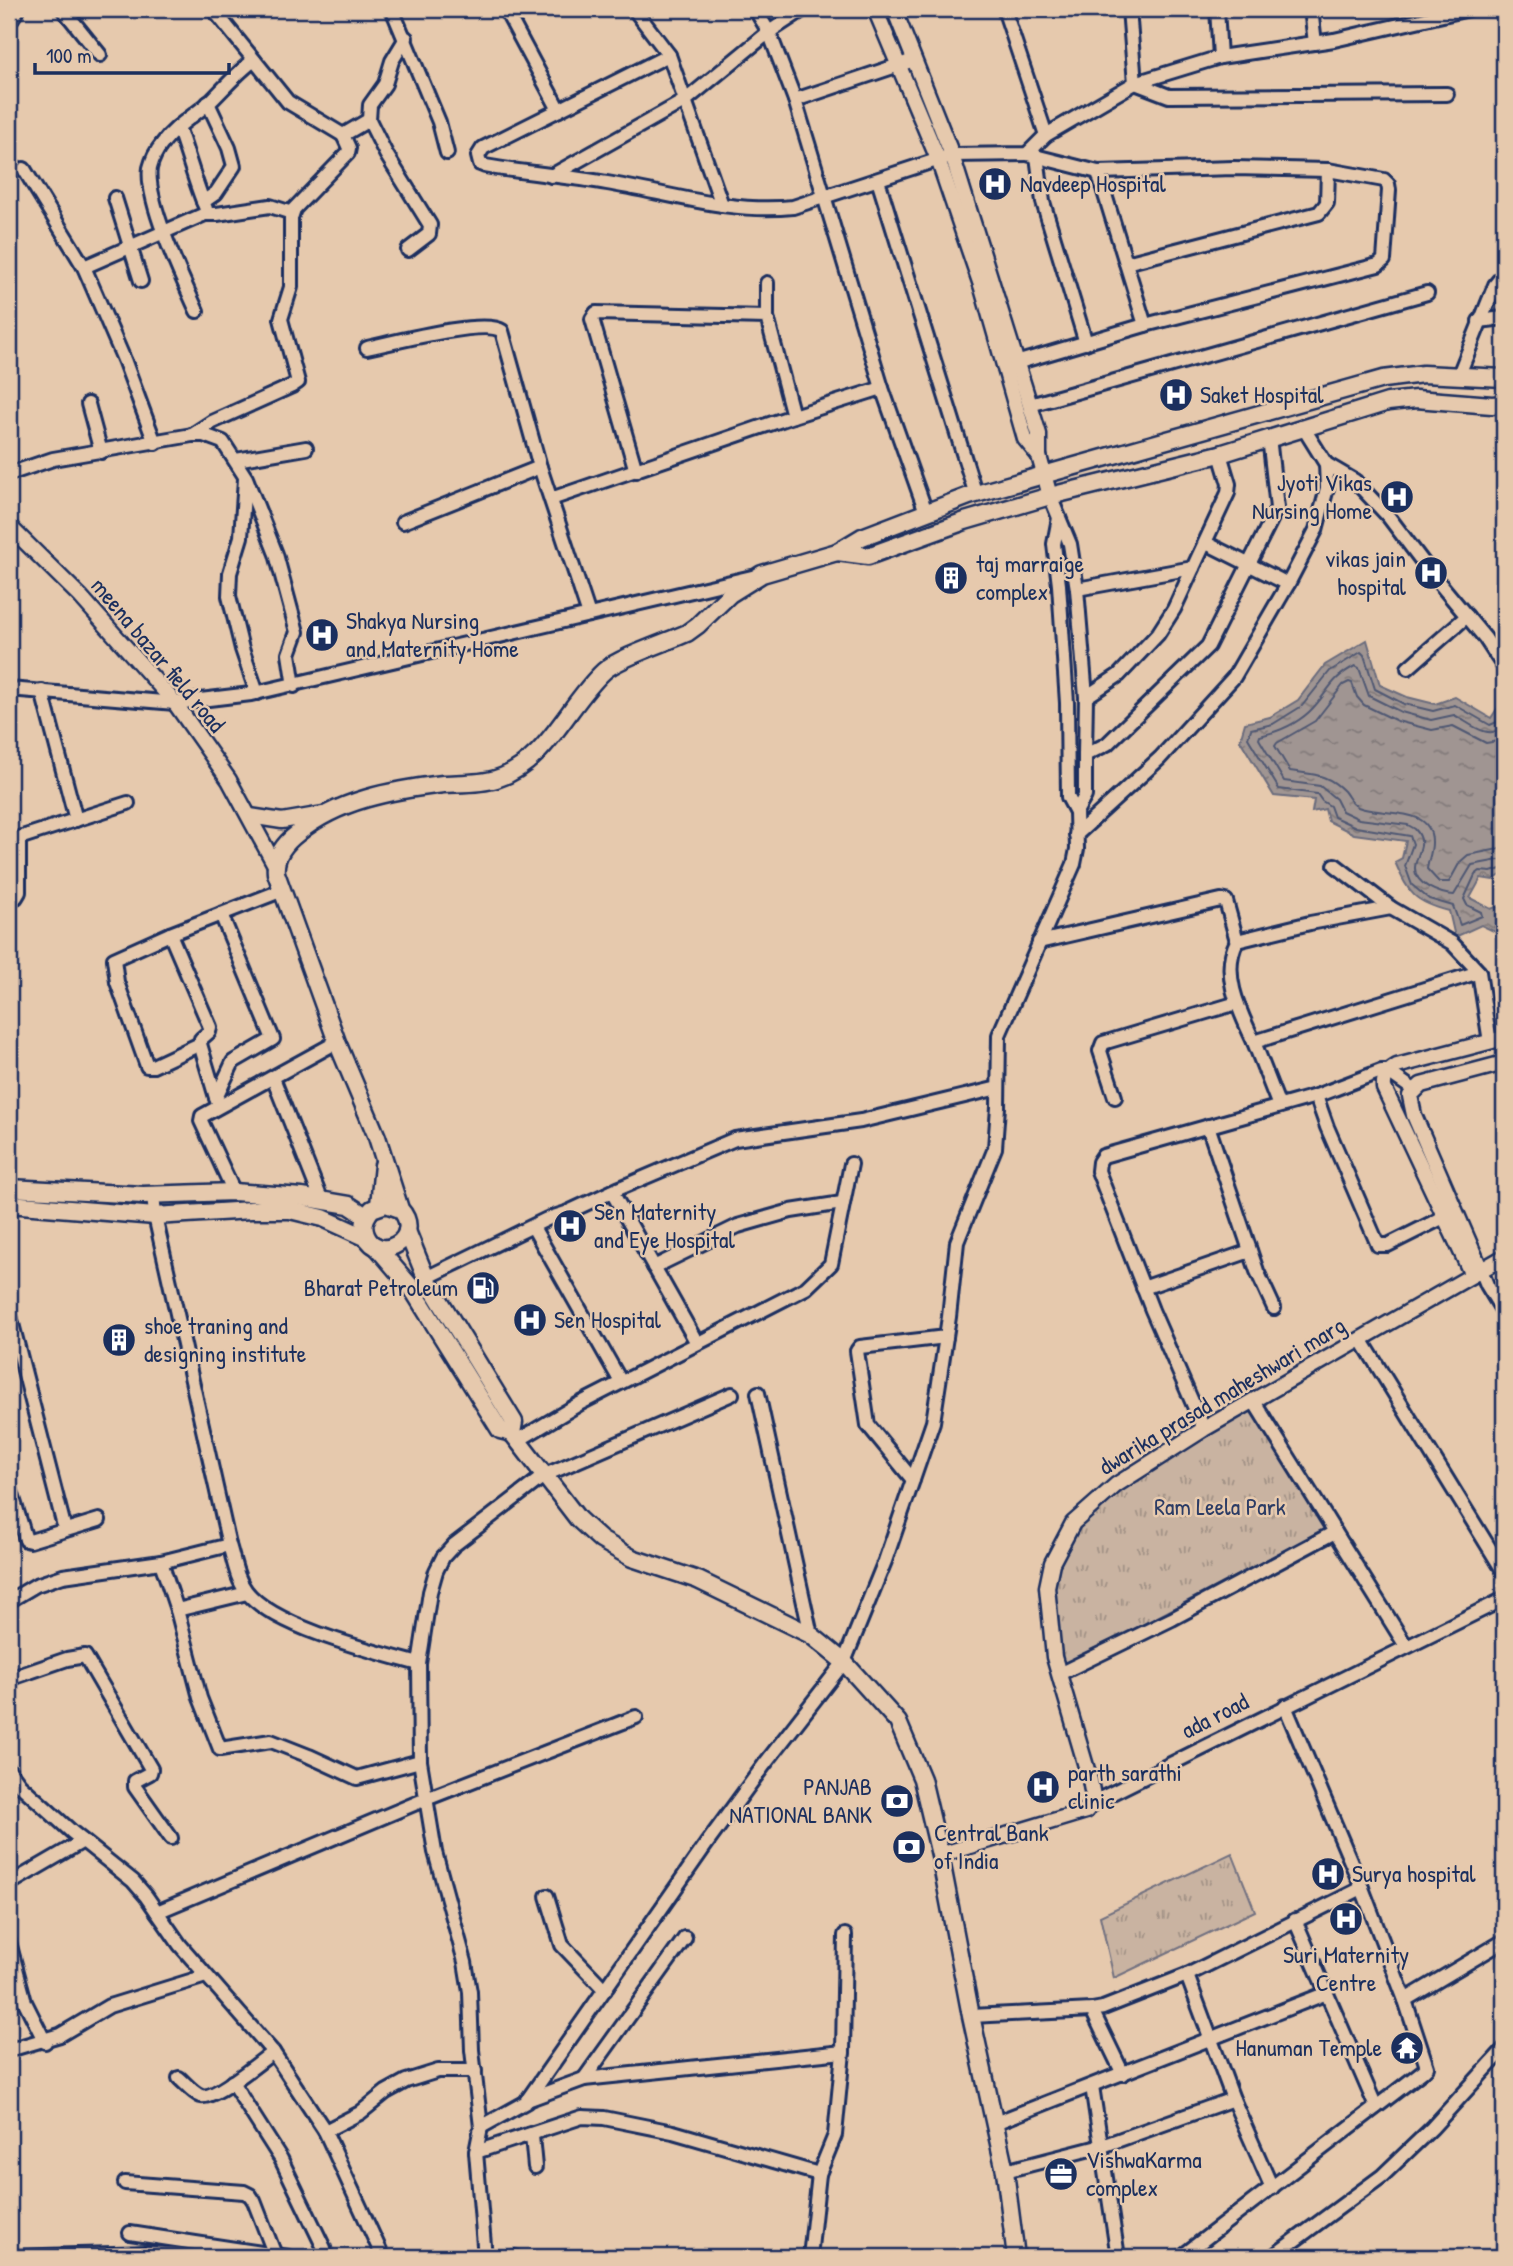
<svg xmlns="http://www.w3.org/2000/svg" width="1513" height="2266" font-family="'Patrick Hand',sans-serif">
<style>
.grass{fill:url(#grass-tufts);stroke:#727180;stroke-width:2}
.water{fill:url(#water-ripples);stroke:#6b6c7d;stroke-width:2}
.lines{fill:none;stroke-linecap:round;stroke-linejoin:round}
.shore{stroke:#505873;stroke-width:2}
.minor-casing{stroke:#1b2f5e;stroke-width:18}
.tertiary-casing{stroke:#1b2f5e;stroke-width:19}
.secondary-casing{stroke:#1b2f5e;stroke-width:21}
.minor{stroke:#e6c9ad;stroke-width:12}
.tertiary{stroke:#e6c9ad;stroke-width:14}
.secondary{stroke:#e6c9ad;stroke-width:16}
.labels{text-anchor:middle;stroke-width:5;stroke-linejoin:round;paint-order:stroke}
.poi-label{font-size:24px;fill:#1b2f5e;stroke:#e6c9ad;text-anchor:start}
.street-label{font-size:24px;fill:#1b2f5e;stroke:#e6c9ad}
.park-label{font-size:24px;fill:#2c3c65;stroke:#e6c9ad}
</style>
<defs>
<pattern id="grass-tufts" width="24" height="20" patternUnits="userSpaceOnUse" patternTransform="scale(1.75)"><rect width="24" height="20" fill="#c9b3a1"/><path d="M3 7l-1-3M5 7V3M7 7l1-3M15 17l-1-3M17 17v-4M19 17l1-3" fill="none" stroke="#a29286"/></pattern>
<pattern id="water-ripples" width="26" height="14" patternUnits="userSpaceOnUse" patternTransform="scale(1.75)"><rect width="26" height="14" fill="#a09592"/><path d="M2 4q2-2 4 0t4 0M15 11q2-2 4 0t4 0" fill="none" stroke="#827a7a"/></pattern>
</defs>
<rect width="100%" height="100%" fill="#e6c9ad"/>
<filter id="ink" filterUnits="userSpaceOnUse"><feTurbulence type="fractalNoise" baseFrequency=".0143" numOctaves="2"/><feDisplacementMap in="SourceGraphic" scale="14" xChannelSelector="R" yChannelSelector="G"/><feConvolveMatrix kernelMatrix="1 2 1 2 8 2 1 2 1" color-interpolation-filters="sRGB"/></filter>
<g filter="url(#ink)">
<g class="grass">
<polygon points="1252,1409 1325,1529 1064,1666 1060,1654 1052,1575 1073,1524 1131,1477"/>
<polygon points="1232,1853 1255,1911 1114,1978 1100,1916"/>
</g>
<path class="water" d="M1367,640L1380,685L1407,697L1435,704L1455,697L1491,718L1501,703H1504V873L1493,880L1481,878L1470,898L1491,909L1504,904V936L1481,925L1455,937L1449,911C1414,902 1409,894 1395,862L1402,858L1406,841L1354,834L1328,821L1325,809L1312,812L1314,800L1274,796L1240,740L1245,723L1270,717L1298,700L1325,665Z"/>
<g class="lines">
<g class="shore">
<polyline points="1504,711 1497,722 1490,725 1455,705 1433,711 1404,704 1375,689 1364,655 1361,652 1330,671 1302,706 1273,724 1251,729 1248,738 1279,789 1317,794 1322,801 1330,806 1334,817 1356,827 1410,836 1413,844 1405,866 1412,885 1429,899 1453,906 1460,925 1482,916 1481,912 1467,905 1464,899 1475,875 1480,871 1491,872 1504,868"/>
<path d="M1504,727C1487,741 1470,723 1454,715L1431,720L1401,712L1369,696L1359,668L1355,666C1328,680 1329,693 1309,712C1296,724 1277,732 1260,736L1259,739L1284,781L1320,786L1336,799L1342,811L1359,819L1408,825L1415,829C1428,843 1417,852 1415,867C1414,885 1440,894 1454,895L1472,865L1504,859"/>
<path d="M1504,740L1486,743L1453,726L1432,730L1397,721L1364,705L1357,697L1352,683L1349,682L1343,685L1315,721L1277,743L1275,746L1290,771C1313,775 1326,773 1344,791C1349,797 1350,803 1358,807C1381,817 1433,804 1432,843C1432,852 1428,861 1427,869L1439,882H1449L1460,862L1468,855L1504,848"/>
</g>
<g class="minor-casing">
<g id="minor">
<polyline points="63,9 100,55"/>
<polyline points="213,9 288,102 343,135 367,121 370,122 386,154 430,225 429,234 408,250"/>
<polyline points="392,9 439,122 447,153"/>
<polyline points="505,9 559,110"/>
<polyline points="634,9 669,55 722,205"/>
<polyline points="755,9 769,32 795,100 882,388 926,512"/>
<polyline points="1004,9 1046,135"/>
<polyline points="1129,9 1135,83 1169,96 1447,94"/>
<polyline points="1217,9 1220,57"/>
<polyline points="1311,9 1315,43"/>
<path d="M669,55L483,148L478,156L480,164L485,166C525,173 567,176 607,183C668,193 731,214 793,207L952,155L1027,154L1046,135L1135,83L1220,57L1334,40L1469,9"/>
<polyline points="795,100 908,62"/>
<polyline points="369,120 370,105 385,84 392,61 406,38"/>
<path d="M178,127C188,155 195,182 206,209"/>
<polyline points="1037,156 1043,202 1086,343"/>
<polyline points="24,169 84,267 125,362 155,443"/>
<polyline points="1098,172 1145,325"/>
<polyline points="551,176 686,100 769,32 804,9"/>
<polyline points="878,180 976,495"/>
<polyline points="115,198 141,281"/>
<polyline points="203,202 216,193 234,166 229,148 208,103"/>
<polyline points="1126,263 1319,213 1327,203 1328,170"/>
<polyline points="84,267 205,214 217,214 270,206 292,213"/>
<path d="M197,311C183,280 145,200 150,168C152,160 157,150 162,144C175,126 194,116 211,101C225,87 237,73 254,60"/>
<polyline points="767,317 767,283"/>
<polyline points="1479,321 1504,318"/>
<path d="M367,348C391,343 485,318 502,331L540,467L589,615"/>
<polyline points="1009,365 1145,325 1378,265 1384,260 1389,190 1388,184 1384,180 1328,170 1234,168 1098,172 1027,154"/>
<polyline points="1458,377 1495,285 1504,274"/>
<polyline points="88,404 101,452"/>
<polyline points="1030,405 1427,293"/>
<polyline points="192,435 212,422 292,386 298,382 281,319 291,287 291,218 294,209 348,153 349,148 343,135"/>
<polyline points="236,460 306,448"/>
<polyline points="1326,464 1355,481 1388,516 1431,573 1485,638 1504,667"/>
<polyline points="636,471 592,319 596,313 767,317 793,416"/>
<polyline points="9,474 53,459 192,435 204,435 223,442 246,478 276,554 297,632 289,654 294,686"/>
<polyline points="245,479 241,537 230,573 229,596 242,649 257,693"/>
<polyline points="1050,496 1070,544 1077,589 1086,697 1085,755 1085,796 1076,812"/>
<polyline points="551,499 793,416 882,388"/>
<polyline points="403,522 540,467"/>
<polyline points="1206,543 1288,584"/>
<polyline points="1077,589 1193,568 1228,493 1229,484 1220,454"/>
<polyline points="1408,668 1467,616"/>
<polyline points="9,689 175,703 251,694 752,577"/>
<polyline points="42,691 76,820"/>
<polyline points="1086,697 1119,675 1158,634 1174,609 1193,568"/>
<polyline points="1085,755 1107,744 1208,646 1277,508 1269,437"/>
<polyline points="1076,835 1160,758 1234,677 1288,584 1316,530 1327,488 1326,464 1303,427"/>
<polyline points="1335,865 1391,908 1452,943 1479,972"/>
<polyline points="9,898 16,897 19,892 19,838 128,803"/>
<polyline points="170,934 210,1027 209,1032 201,1039 200,1044 217,1101"/>
<path d="M1237,941C1220,973 1240,1012 1254,1042"/>
<polyline points="1039,942 1221,900 1226,901 1237,941 1310,923 1391,908"/>
<polyline points="200,1044 153,1066 147,1066 117,982 114,959 170,934 283,890"/>
<polyline points="273,1078 321,1199"/>
<polyline points="1316,1096 1327,1127 1378,1245 1388,1245 1444,1217"/>
<polyline points="1115,1097 1100,1051 1103,1043 1237,1003"/>
<polyline points="216,1098 233,1062 273,1039 221,914"/>
<polyline points="1279,1106 1254,1042 1479,972 1490,1042"/>
<polyline points="1208,1126 1257,1271 1274,1308"/>
<polyline points="234,1192 201,1121 202,1116 337,1042"/>
<polyline points="612,1192 697,1343"/>
<polyline points="533,1227 621,1382"/>
<polyline points="654,1267 738,1226 791,1211 842,1203"/>
<polyline points="1481,1270 1487,1285 1504,1313"/>
<polyline points="426,1278 547,1219 566,1213 620,1188 735,1139 861,1121 998,1088"/>
<polyline points="1143,1288 1250,1251"/>
<polyline points="9,1312 65,1530"/>
<polyline points="1361,1339 1504,1572"/>
<polyline points="758,1393 811,1635"/>
<polyline points="732,1394 545,1475 454,1545 443,1557 436,1571 430,1592 419,1664 420,1761 435,1852 465,1962 470,1992 472,2050 481,2127 526,2102 707,1843 764,1765 844,1662 885,1561 933,1422 949,1317 957,1242 995,1148 998,1107 999,1035 1074,864 1077,849 1076,812 1068,797 1067,703 1059,585 1054,544 1059,518"/>
<polyline points="1253,1400 1406,1646"/>
<polyline points="1204,1429 1152,1310 1098,1171 1099,1162 1103,1156 1316,1096 1381,1071 1387,1071 1414,1090"/>
<polyline points="517,1441 579,1404 806,1288 831,1264 851,1164"/>
<polyline points="913,1480 868,1425 857,1351 860,1347 946,1337"/>
<polyline points="9,1485 26,1540 30,1541 99,1520"/>
<path d="M229,1545C234,1560 236,1578 246,1591C273,1627 375,1652 419,1664"/>
<polyline points="161,1562 177,1610 200,1698 220,1749 271,1741 309,1756 357,1778 420,1761"/>
<polyline points="9,1601 36,1585 63,1576 161,1562 229,1545 155,1216 153,1194"/>
<polyline points="177,1610 247,1593"/>
<polyline points="1059,1674 1172,1619 1335,1532"/>
<polyline points="9,1679 67,1659 85,1656 151,1769 150,1773 135,1781 135,1787 171,1838"/>
<polyline points="9,1770 20,1785 72,1832 133,1881 146,1896 180,1945 273,2052 325,2131 383,2257"/>
<polyline points="1094,1802 1504,1599"/>
<polyline points="9,1884 83,1841"/>
<polyline points="547,1896 562,1945 605,1990"/>
<polyline points="157,1912 426,1799 636,1717"/>
<polyline points="1295,1920 1376,2107"/>
<polyline points="9,1942 25,2002 45,2042"/>
<polyline points="1187,1975 1233,2099 1272,2188"/>
<polyline points="1405,2000 1504,1941"/>
<polyline points="1092,2010 1123,2074"/>
<polyline points="971,2016 1092,2010 1103,2008 1187,1975 1362,1888"/>
<polyline points="9,2050 60,2035 109,2006 206,1976"/>
<path d="M179,2078C185,2083 193,2093 201,2096C214,2100 261,2061 273,2052"/>
<polyline points="584,2079 685,1938"/>
<polyline points="232,2082 281,2159 324,2248 326,2257"/>
<polyline points="1092,2086 1118,2257"/>
<polyline points="527,2100 584,2079 843,2052"/>
<polyline points="995,2123 1327,1993"/>
<polyline points="481,2127 476,2152 485,2257"/>
<polyline points="325,2131 360,2113 386,2092 406,2081 438,2071 475,2071"/>
<polyline points="532,2136 535,2167"/>
<polyline points="476,2152 582,2117 604,2118 673,2132 819,2174"/>
<polyline points="1005,2171 1102,2146 1233,2099"/>
<polyline points="125,2183 244,2192 250,2195 254,2201 275,2255"/>
<polyline points="130,2233 288,2257"/>
<polyline points="9,2257 147,2253 219,2257"/>
<polyline points="514,2257 515,2257"/>
<polyline points="810,2257 819,2174 835,2135 843,2052 845,1935"/>
<polyline points="1181,2257 1423,2071 1427,2067 1405,2000 1362,1888 1285,1706"/>
<polyline points="1272,2257 1382,2176 1432,2128 1504,2049"/>
</g>
</g>
<g class="tertiary-casing">
<g id="tertiary">
<polyline points="875,9 938,159 982,288 1025,439 1039,456 1050,496"/>
<polyline points="894,9 952,155 1039,434 1039,456"/>
<polyline points="9,526 81,597 175,703 229,780 275,865"/>
<polyline points="250,816 282,821 323,814"/>
<polyline points="1481,1270 1414,1115 1410,1096 1421,1085 1504,1063"/>
<path d="M1472,1275L1384,1088C1383,1076 1387,1072 1397,1066L1504,1038"/>
<polyline points="940,1855 1086,1811 1094,1802 1090,1780 1054,1657 1047,1587 1052,1563 1073,1523 1116,1485 1204,1429 1504,1257"/>
</g>
</g>
<g class="secondary-casing">
<g id="secondary">
<polyline points="9,20 16,9"/>
<polyline points="837,552 868,556 965,521 1050,496 1220,454 1388,402 1416,399 1492,405 1504,404"/>
<polyline points="9,1188 143,1195 234,1192 302,1197 349,1205 366,1216"/>
<polyline points="9,1204 155,1216 251,1210 290,1210 323,1218 367,1238"/>
<polyline points="379,1205 383,1165"/>
<path d="M400,1209L386,1204L372,1209C365,1217 362,1225 366,1235C378,1265 426,1238 400,1209L377,1137L337,1042L276,873C274,856 285,843 298,833C337,800 393,790 443,784C460,783 480,784 496,779C547,763 567,705 604,671C618,658 667,642 687,633L698,625L730,594L762,574L837,552L862,537L969,496L1383,379L1423,374L1504,378"/>
<polyline points="407,1231 426,1278 514,1422 512,1433 578,1519 601,1540 632,1558 698,1580 811,1635 844,1662 898,1722 922,1779 940,1855 971,2016 1005,2171 1016,2257"/>
<polyline points="376,1246 411,1287 500,1430 512,1433"/>
</g>
</g>
<use href="#minor" class="minor"/>
<use href="#tertiary" class="tertiary"/>
<use href="#secondary" class="secondary"/>
</g>
</g>
<defs>
<g id="hospital-disc" transform="scale(1.75)"><circle r="9.5" fill="#1b2f5e" stroke="#e6c9ad"/><path d="M-5-5h3v3.5h4V-5h3V5h-3V1.5h-4V5h-3Z" fill="#fff"/></g>
<g id="building-disc" transform="scale(1.75)"><circle r="9.5" fill="#1b2f5e" stroke="#e6c9ad"/><path d="M-4-6H4V6H1V3H-1V6H-4ZM-2.5-4.3h1.7v1.8h-1.7ZM.8-4.3h1.7v1.8H.8ZM-2.5-1h1.7V.8h-1.7ZM.8-1h1.7V.8H.8Z" fill="#fff"/></g>
<g id="fuel-disc" transform="scale(1.75)"><circle r="9.5" fill="#1b2f5e" stroke="#e6c9ad"/><path d="M-5.5-6h7V0h2V4h1.3V-2.5L3-4.5l.8-.8L6-3V5H2.5V1h-1V6h-7ZM-4.2-4.7v3.2H.2V-4.7Z" fill="#fff"/></g>
<g id="bank-disc" transform="scale(1.75)"><circle r="9.5" fill="#1b2f5e" stroke="#e6c9ad"/><path d="M-6-4H6V4H-6ZM0-2.3a2.3 2.3 0 1 0 0 4.6a2.3 2.3 0 1 0 0-4.6Z" fill="#fff"/></g>
<g id="temple-disc" transform="scale(1.75)"><circle r="9.5" fill="#1b2f5e" stroke="#e6c9ad"/><path d="M0-6L5-2H3V0L6.5 2.5H4V6H1.5V3h-3V6H-4V2.5H-6.5L-3 0V-2H-5Z" fill="#fff"/></g>
<g id="office-disc" transform="scale(1.75)"><circle r="9.5" fill="#1b2f5e" stroke="#e6c9ad"/><path d="M-6-3h4V-5.5h4V-3h4V5H-6ZM-1-4.5V-3h2v-1.5ZM-6 0V1H6V0Z" fill="#fff"/></g>
</defs>
<g fill-rule="evenodd">
<use href="#hospital-disc" x="995" y="184"/>
<use href="#hospital-disc" x="1176" y="395"/>
<use href="#hospital-disc" x="1397" y="497"/>
<use href="#hospital-disc" x="1431" y="573"/>
<use href="#building-disc" x="951" y="578"/>
<use href="#hospital-disc" x="322" y="635"/>
<use href="#hospital-disc" x="570" y="1226"/>
<use href="#fuel-disc" x="483" y="1288"/>
<use href="#hospital-disc" x="530" y="1320"/>
<use href="#building-disc" x="119" y="1340"/>
<use href="#hospital-disc" x="1043" y="1787"/>
<use href="#bank-disc" x="897" y="1801"/>
<use href="#bank-disc" x="909" y="1847"/>
<use href="#hospital-disc" x="1328" y="1874"/>
<use href="#hospital-disc" x="1346" y="1919"/>
<use href="#temple-disc" x="1407" y="2048"/>
<use href="#office-disc" x="1061" y="2174"/>
</g>
<g class="labels">
<g class="poi-label">
<text x="1020" y="192">Navdeep Hospital</text>
<text x="1200" y="403">Saket Hospital</text>
<text x="1372" y="491" text-anchor="end">Jyoti Vikas<tspan x="1372" dy="28">Nursing Home</tspan></text>
<text x="1406" y="567" text-anchor="end">vikas jain<tspan x="1406" dy="28">hospital</tspan></text>
<text x="976" y="572">taj marraige<tspan x="976" dy="28">complex</tspan></text>
<text x="346" y="629">Shakya Nursing<tspan x="346" dy="28">and Maternity Home</tspan></text>
<text x="594" y="1220">Sen Maternity<tspan x="594" dy="28">and Eye Hospital</tspan></text>
<text x="458" y="1296" text-anchor="end">Bharat Petroleum</text>
<text x="554" y="1328">Sen Hospital</text>
<text x="144" y="1334">shoe traning and<tspan x="144" dy="28">designing institute</tspan></text>
<text x="1068" y="1781">parth sarathi<tspan x="1068" dy="28">clinic</tspan></text>
<text x="872" y="1795" text-anchor="end">PANJAB<tspan x="872" dy="28">NATIONAL BANK</tspan></text>
<text x="934" y="1841">Central Bank<tspan x="934" dy="28">of India</tspan></text>
<text x="1352" y="1882">Surya hospital</text>
<text x="1346" y="1963" text-anchor="middle">Suri Maternity<tspan x="1346" dy="28">Centre</tspan></text>
<text x="1382" y="2056" text-anchor="end">Hanuman Temple</text>
<text x="1086" y="2168">VishwaKarma<tspan x="1086" dy="28">complex</tspan></text>
</g>
<g class="street-label">
<text transform="translate(158 655) rotate(50)" y="8">meena bazar field road</text>
<text transform="translate(1222 1396) rotate(-31)" y="8">dwarika prasad maheshwari marg</text>
<text transform="translate(1215 1716) rotate(-27)" y="8">ada road</text>
</g>
<g class="park-label">
<text x="1220" y="1515">Ram Leela Park</text>
</g>
</g>
<rect width="1513" height="2266" fill="none" stroke="#e6c9ad" stroke-width="35"/>
<rect x="18" y="18" width="1478" height="2231" fill="none" stroke="#1b2f5e" stroke-width="2.5" filter="url(#ink)"/>
<path d="M35 63v10h194v-10" fill="none" stroke="#1b2f5e" stroke-width="3.5"/>
<text x="46" y="63" font-size="21" fill="#1b2f5e" stroke="#e6c9ad" stroke-width="5" paint-order="stroke">100 m</text>
</svg>
